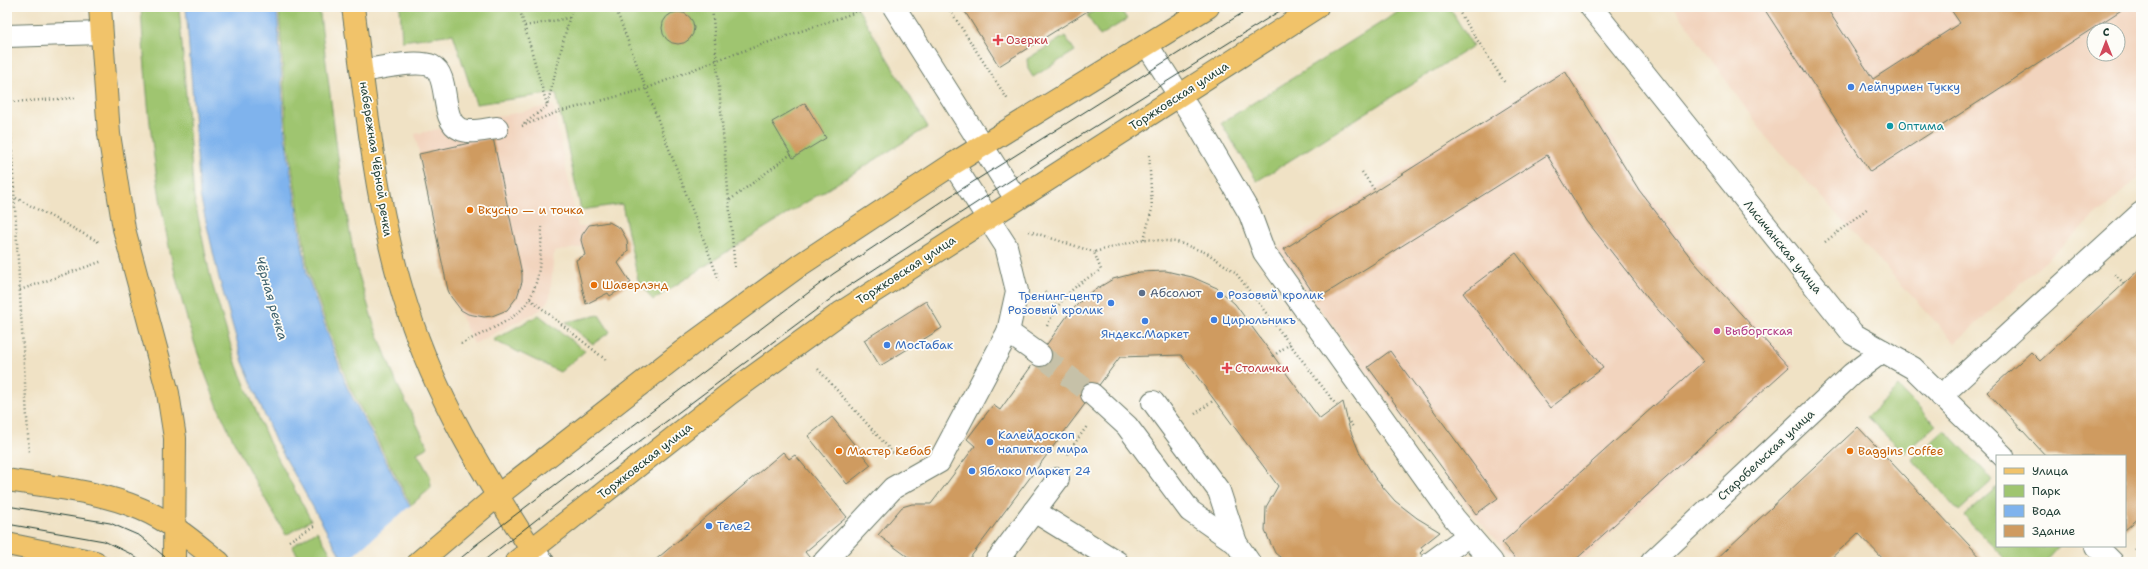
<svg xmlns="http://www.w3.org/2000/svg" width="2148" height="569" font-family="'Shantell Sans',sans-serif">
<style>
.built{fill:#f2d4be;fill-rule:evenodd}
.green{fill:#9fc56f;stroke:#5f8152}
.water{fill:#7fb3ed;stroke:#4f7890}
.pier{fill:#f0e2c5}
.building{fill:#cf9b60}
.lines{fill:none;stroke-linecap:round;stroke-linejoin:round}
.minor-tunnel{stroke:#c6c1a8;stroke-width:22;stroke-dasharray:22 11;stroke-linecap:butt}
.minor-casing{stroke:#687767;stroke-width:24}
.major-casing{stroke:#687767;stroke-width:24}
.path{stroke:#687767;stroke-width:2.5;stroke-dasharray:1 3;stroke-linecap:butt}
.minor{stroke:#fff;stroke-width:22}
.major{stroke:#f1c36a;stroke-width:22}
.tram{stroke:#1f3d34;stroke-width:1}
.health-dot{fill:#e0444e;stroke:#fdfcf7;stroke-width:1.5}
.shop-dot{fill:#3f7fe0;stroke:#fdfcf7;stroke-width:1.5}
.culture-dot{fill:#0f9aa8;stroke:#fdfcf7;stroke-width:1.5}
.food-dot{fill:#e8710a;stroke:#fdfcf7;stroke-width:1.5}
.service-dot{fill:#5c6f8a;stroke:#fdfcf7;stroke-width:1.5}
.hotel-dot{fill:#d1479c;stroke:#fdfcf7;stroke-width:1.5}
.labels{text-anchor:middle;stroke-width:3.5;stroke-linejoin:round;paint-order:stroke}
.health-label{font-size:12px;fill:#be3a42;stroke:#fdfcf7;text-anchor:start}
.shop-label{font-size:12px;fill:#366cbe;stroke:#fdfcf7;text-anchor:start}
.street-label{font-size:12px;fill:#1f3d34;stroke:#fdfcf7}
.culture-label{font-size:12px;fill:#0d838f;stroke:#fdfcf7;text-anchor:start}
.food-label{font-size:12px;fill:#c56008;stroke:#fdfcf7;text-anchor:start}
.service-label{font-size:12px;fill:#4e5e75;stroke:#fdfcf7;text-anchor:start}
.hotel-label{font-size:12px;fill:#b23c85;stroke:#fdfcf7;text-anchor:start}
.water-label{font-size:13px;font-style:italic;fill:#3c606c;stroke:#fdfcf7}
</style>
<rect width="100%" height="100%" fill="#fdfcf7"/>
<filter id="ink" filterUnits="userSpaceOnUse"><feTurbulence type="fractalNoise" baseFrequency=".025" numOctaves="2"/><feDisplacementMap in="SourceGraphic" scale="8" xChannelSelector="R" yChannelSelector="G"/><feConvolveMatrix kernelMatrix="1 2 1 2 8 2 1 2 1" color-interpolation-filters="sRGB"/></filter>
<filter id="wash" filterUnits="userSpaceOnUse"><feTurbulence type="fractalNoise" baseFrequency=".012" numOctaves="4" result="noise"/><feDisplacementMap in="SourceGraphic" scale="16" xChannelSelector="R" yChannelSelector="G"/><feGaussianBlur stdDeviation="0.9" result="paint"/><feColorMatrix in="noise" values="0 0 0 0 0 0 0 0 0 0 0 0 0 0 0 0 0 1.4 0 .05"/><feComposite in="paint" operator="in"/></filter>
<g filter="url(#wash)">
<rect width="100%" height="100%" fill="#f0e2c5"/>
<g class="built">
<path d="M1674,7H2141V175L1955,343L1766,137ZM2094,30H2118V54H2094Z"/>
<polygon points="1567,66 1643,188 1696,258 1794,367 1580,562 1514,562 1475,516 1315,302 1278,248"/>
<polygon points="553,105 578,227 609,222 620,228 625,234 629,247 626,255 618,263 631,283 610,296 608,293 586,304 576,260 585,255 582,247 554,252 550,297 542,309 474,344 448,290 415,134"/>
</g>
<g class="green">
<path d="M141,7H179L194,197L211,280L237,366L269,442L311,520L286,535C259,488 231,442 212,392C163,268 148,139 141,7Z"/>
<polygon points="279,7 319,7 341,181 355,262 374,325 397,384 428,447 417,453 430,476 431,488 411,505 349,386 309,275 287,136"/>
<polygon points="400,7 857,7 928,127 734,247 653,300 638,280 622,204 581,210 556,93 476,104 453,34 402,41"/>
<polygon points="1101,7 1119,7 1127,19 1100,36 1087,15"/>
<polygon points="1406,7 1449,7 1473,46 1257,181 1221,123"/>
<polygon points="1065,36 1075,51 1033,77 1028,69 1027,59"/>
<polygon points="539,315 585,351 560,372 493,340"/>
<polygon points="599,315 610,332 593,344 566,322"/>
<polygon points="1898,387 1936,425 1904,453 1867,417"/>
<polygon points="1945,430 1993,480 1959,511 1912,459"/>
<polygon points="1997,487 1997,546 2059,546 2045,562 2009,562 1964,516"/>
<polygon points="317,531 336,562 302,562 292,546"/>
</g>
<polygon class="water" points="186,7 277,7 285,135 307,275 347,387 408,503 459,562 344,562 274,438 243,362 219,278 200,195"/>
<polygon class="pier" points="412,504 461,562 346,562"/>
<g id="blocks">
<g class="building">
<polygon points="962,7 1094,7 999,66"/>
<polygon points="1763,7 1826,7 1873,79 1960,23 1949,7 2126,7 1870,172"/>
<circle cx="678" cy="28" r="16"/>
<polygon points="1565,71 1639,190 1694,262 1789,367 1573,562 1518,562 1502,543 1704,361 1650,301 1587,221 1547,155 1317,299 1284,249"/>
<polygon points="805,103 826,138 793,158 772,122"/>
<polygon points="493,138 522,274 522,282 517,297 507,310 492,316 484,317 468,314 461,310 451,297 448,290 419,154"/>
<polygon points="609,222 620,228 627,240 628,251 618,263 631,283 610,296 608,293 586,304 576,260 585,255 581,240 582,235 589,225"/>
<polygon points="1516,253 1603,368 1550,408 1463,293"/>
<polygon points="2141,268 2141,516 2125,530 2125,456 2046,456 1987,392 2031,352 2040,361"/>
<polygon points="1166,271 1192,277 1217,288 1235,304 1320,419 1343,402 1349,427 1360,454 1375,478 1395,501 1417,518 1440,532 1421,547 1423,550 1420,553 1427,562 1286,562 1275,553 1265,531 1266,507 1278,486 1181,355 1120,357 967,562 915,562 878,535 902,507 912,504 931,504 975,446 967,439 993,405 1000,410 1070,312 1088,294 1113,279 1140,272"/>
<polygon points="926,301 942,328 880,366 864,340"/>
<polygon points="1390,351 1498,498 1476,514 1368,367"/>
<polygon points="832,417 871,465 847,484 808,436"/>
<polygon points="1858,427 1985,562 1886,562 1858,533 1827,562 1713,562"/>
<polygon points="783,452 789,459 795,455 847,517 805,552 813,562 653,562"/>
</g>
</g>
</g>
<g filter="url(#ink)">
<use href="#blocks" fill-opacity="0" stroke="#687767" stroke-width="1"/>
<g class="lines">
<polyline class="minor-tunnel" points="1040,355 1092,394"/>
<g class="minor-casing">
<g id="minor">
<polyline points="894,7 1016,199"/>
<polyline points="1591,7 1853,334 1913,368 2003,456"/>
<polyline points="7,36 101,33"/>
<polyline points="1147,45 1197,123 1250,214 1264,252 1454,518 1492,562"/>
<path d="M362,71C379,68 417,59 432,66C451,76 439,120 460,129C470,134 486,129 497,128"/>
<polyline points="1008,332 1040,355"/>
<polyline points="1092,394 1127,426 1190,511 1236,543 1249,562"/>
<polyline points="1941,396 2141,213"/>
<polyline points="1153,402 1219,491 1236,543"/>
<polyline points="1034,511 1117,562"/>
<polyline points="2096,546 2112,562"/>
<polyline points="531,549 543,562"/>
<polyline points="824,562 893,488 939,462 1008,332 1017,291 1006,246 953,164"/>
<polyline points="996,562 1058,479"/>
<polyline points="1432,562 1469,535"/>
<polyline points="1652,562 1852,374 1883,351"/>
</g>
</g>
<g class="major-casing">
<g id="major">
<polyline points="100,7 109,134 124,229 168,393 175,438 174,562"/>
<path d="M353,7C367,109 376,212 408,310C435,396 483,474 531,549"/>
<path d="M7,480C51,487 100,491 141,509C170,521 195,543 219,562"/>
<polyline points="7,544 95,562"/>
<polyline points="419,562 497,496 692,344 800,265 953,164 1208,7"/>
<polyline points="516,562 729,394 842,312 1317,7"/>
</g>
</g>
<g class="path">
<polyline points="519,7 547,105"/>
<polyline points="615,7 719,280"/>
<polyline points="712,7 735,270"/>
<polyline points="948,7 1008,100"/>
<polyline points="1456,7 1505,83"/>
<polyline points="525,26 569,18"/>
<polyline points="7,67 29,453"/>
<polyline points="10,102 75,98"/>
<polyline points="524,124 547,106 572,7"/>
<polyline points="522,126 555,113 645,89 717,60 868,8"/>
<polyline points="1362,172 1376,192"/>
<polyline points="16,198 99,242"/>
<polyline points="730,200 791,154"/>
<polyline points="1029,231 1094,252"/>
<polyline points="1144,239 1152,209 1149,153"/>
<polyline points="1825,242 1868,208"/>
<polyline points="2115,274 2124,284"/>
<polyline points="20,290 103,261"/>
<polyline points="1045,292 1057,306"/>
<polyline points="530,299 606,360"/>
<path d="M1047,326C1061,297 1073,286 1101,270L1094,252L1144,239L1177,242L1207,253L1235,272L1337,406"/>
<path d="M461,344C478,335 499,327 515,315C542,296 540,256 542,227"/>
<polyline points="1273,356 1290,344"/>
<polyline points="818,369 895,455"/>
<polyline points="1195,414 1214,400"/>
<polyline points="1347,419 1354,428"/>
<polyline points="1067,454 1087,426"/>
<polyline points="289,541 314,526"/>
<polyline points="2135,550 2141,545"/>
</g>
<use href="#minor" class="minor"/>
<use href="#major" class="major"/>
<g class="tram">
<polyline points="7,506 110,523 140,536 171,562"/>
<polyline points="7,524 104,541 131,554 142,562"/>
<polyline points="473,547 833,274 949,197 1252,7"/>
<polyline points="456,562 478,544"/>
<polyline points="482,562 577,488 844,289 1059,149 1286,7"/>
</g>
</g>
</g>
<g class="health-dot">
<path d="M996 34h4v4h4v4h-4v4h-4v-4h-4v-4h4z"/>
<path d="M1225 362h4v4h4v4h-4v4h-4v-4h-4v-4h4z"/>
</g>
<g class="shop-dot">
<circle cx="1851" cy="87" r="4"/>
<circle cx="1220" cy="295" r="4"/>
<circle cx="1111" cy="303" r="4"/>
<circle cx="1214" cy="320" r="4"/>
<circle cx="1145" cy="321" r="4"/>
<circle cx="887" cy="345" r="4"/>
<circle cx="990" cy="442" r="4"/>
<circle cx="972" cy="471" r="4"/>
<circle cx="709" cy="526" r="4"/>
</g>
<circle class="culture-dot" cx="1890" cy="126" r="4"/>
<g class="food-dot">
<circle cx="470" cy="210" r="4"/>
<circle cx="594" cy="285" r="4"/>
<circle cx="839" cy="451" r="4"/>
<circle cx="1850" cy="451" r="4"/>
</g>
<circle class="service-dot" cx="1142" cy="293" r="4"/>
<circle class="hotel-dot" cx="1717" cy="331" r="4"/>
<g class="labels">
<g class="health-label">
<text x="1006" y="44">Озерки</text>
<text x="1235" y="372">Столички</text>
</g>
<g class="shop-label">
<text x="1859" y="91">Лейпуриен Тукку</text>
<text x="1228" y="299">Розовый кролик</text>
<text x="1103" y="300" text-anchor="end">Тренинг-центр<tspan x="1103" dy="14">Розовый кролик</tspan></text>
<text x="1222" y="324">Цирюльникъ</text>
<text x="1145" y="338" text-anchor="middle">Яндекс.Маркет</text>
<text x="895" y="349">МосТабак</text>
<text x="998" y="439">Калейдоскоп<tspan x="998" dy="14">напитков мира</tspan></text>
<text x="980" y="475">Яблоко Маркет 24</text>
<text x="717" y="530">Теле2</text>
</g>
<g class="street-label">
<text transform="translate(1179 96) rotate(-33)" y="4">Торжковская улица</text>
<text transform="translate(376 159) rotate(81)" y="4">набережная Чёрной речки</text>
<text transform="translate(1783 247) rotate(51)" y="4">Лисичанская улица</text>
<text transform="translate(906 270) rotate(-33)" y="4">Торжковская улица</text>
<text transform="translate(1766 455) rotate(-43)" y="4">Старобельская улица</text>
<text transform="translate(645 461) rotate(-38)" y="4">Торжковская улица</text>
</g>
<g class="culture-label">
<text x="1898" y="130">Оптима</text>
</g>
<g class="food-label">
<text x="478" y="214">Вкусно — и точка</text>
<text x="602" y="289">Шаверлэнд</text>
<text x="847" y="455">Мастер Кебаб</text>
<text x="1858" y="455">Baggins Coffee</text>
</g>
<g class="service-label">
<text x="1150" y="297">Абсолют</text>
</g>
<g class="hotel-label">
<text x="1725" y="335">Выборгская</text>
</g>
<g class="water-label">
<text transform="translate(272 298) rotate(74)" y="5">Чёрная речка</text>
</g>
</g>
<rect width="2148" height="569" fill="none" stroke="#fdfcf7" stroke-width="24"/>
<rect x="1996" y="455" width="130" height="92" fill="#fdfcf7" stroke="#a4b0a9"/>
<rect x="2004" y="468" width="20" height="6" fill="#f1c36a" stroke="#a4b0a9"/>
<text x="2032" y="475" font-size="12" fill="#1f3d34">Улица</text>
<rect x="2004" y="485" width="20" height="12" fill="#9fc56f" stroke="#a4b0a9"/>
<text x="2032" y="495" font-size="12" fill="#1f3d34">Парк</text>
<rect x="2004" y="505" width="20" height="12" fill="#7fb3ed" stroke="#a4b0a9"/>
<text x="2032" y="515" font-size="12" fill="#1f3d34">Вода</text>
<rect x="2004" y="525" width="20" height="12" fill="#cf9b60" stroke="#a4b0a9"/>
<text x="2032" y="535" font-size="12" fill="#1f3d34">Здание</text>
<g transform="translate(2106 42)"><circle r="19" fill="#fdfcf7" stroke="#a4b0a9"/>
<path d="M0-3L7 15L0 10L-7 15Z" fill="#d1495b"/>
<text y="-6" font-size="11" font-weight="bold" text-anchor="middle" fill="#1f3d34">С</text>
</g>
</svg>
